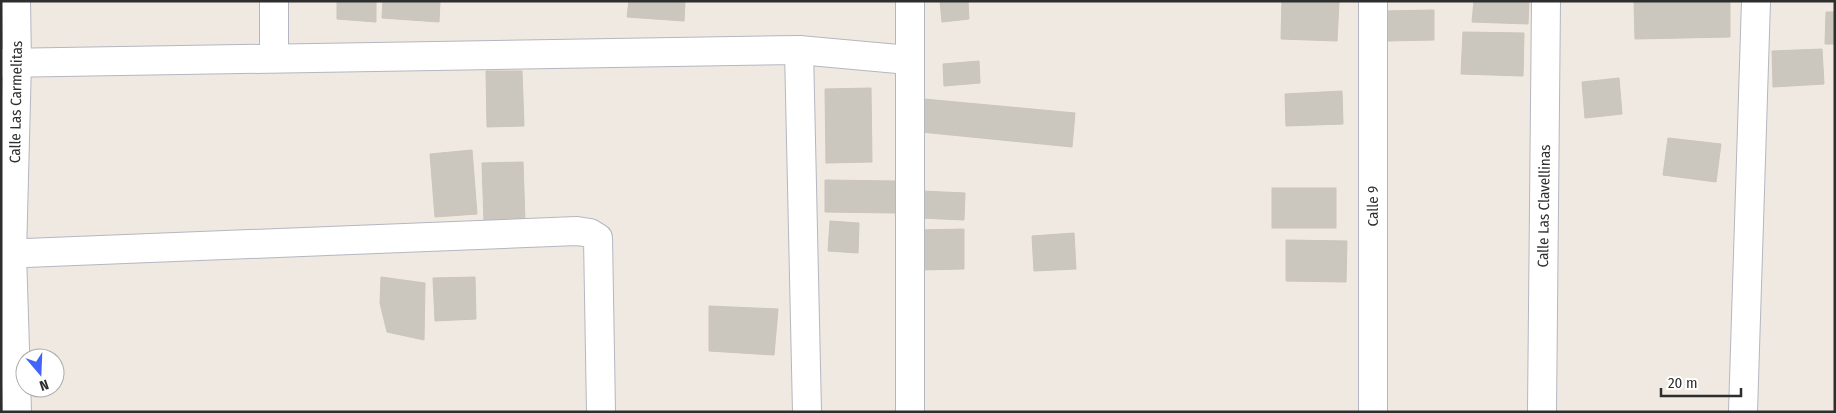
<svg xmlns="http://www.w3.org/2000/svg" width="1836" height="413" font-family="'Fira Sans Condensed',sans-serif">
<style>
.building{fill:#cbc7bf;stroke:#cbc5ba}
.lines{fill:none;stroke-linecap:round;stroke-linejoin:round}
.minor-casing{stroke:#b4b7c1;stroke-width:30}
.minor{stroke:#fff;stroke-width:28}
.labels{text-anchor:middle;stroke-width:4;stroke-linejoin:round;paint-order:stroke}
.street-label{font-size:15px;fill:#2e2e2e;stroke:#fff}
</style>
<rect width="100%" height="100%" fill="#efe9e1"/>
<g class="building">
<polygon points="337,1 376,1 376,22 337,19"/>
<polygon points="383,1 440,1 439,22 382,18"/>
<polygon points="629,1 685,1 684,21 627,17"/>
<polygon points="940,1 968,1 969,19 942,22"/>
<polygon points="1282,1 1339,2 1337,41 1281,39"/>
<polygon points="1474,1 1529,1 1528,24 1472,22"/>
<polygon points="1634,1 1730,1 1730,37 1635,39"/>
<polygon points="1434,10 1434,40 1387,41 1386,11"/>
<polygon points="1826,12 1835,12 1835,44 1825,44"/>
<polygon points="1463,32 1524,33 1523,76 1461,74"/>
<polygon points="1822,49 1824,84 1773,87 1772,51"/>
<polygon points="979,61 980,83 944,86 943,64"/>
<polygon points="486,71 522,71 524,126 487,127"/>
<polygon points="1619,78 1622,114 1585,118 1582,82"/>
<polygon points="871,88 872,162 826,163 825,89"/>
<polygon points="1342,91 1343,124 1286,126 1285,94"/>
<polygon points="924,99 1075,113 1072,147 921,132"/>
<polygon points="1668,138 1721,144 1716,182 1663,175"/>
<polygon points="472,150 477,214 435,217 430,154"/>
<polygon points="523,162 525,221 484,222 482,163"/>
<polygon points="825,180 896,181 896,213 825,212"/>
<rect x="1272" y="188" width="64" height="40"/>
<polygon points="922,191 965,193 964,220 921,218"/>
<polygon points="830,221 859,223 858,253 828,251"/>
<polygon points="964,229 964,269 918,270 918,230"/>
<polygon points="1074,233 1076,269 1034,271 1032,236"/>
<polygon points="1286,240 1347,241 1346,282 1286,281"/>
<polygon points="381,277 425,283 424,340 387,332 380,303"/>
<polygon points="475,277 476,319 435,321 433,278"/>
<polygon points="709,306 778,309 774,355 709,351"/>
</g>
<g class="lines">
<g class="minor-casing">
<g id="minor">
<polyline points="16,1 17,62 12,254 17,412"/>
<polyline points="274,1 274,58"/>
<polyline points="1373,1 1373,412"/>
<polyline points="799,50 807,412"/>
<polyline points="1,63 799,50 909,60"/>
<polyline points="1,254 577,231 590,233 598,238 601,412"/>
<polyline points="910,412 910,1"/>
<polyline points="1542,412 1546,1"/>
<polyline points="1743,412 1756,1"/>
</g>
</g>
<use href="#minor" class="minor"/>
</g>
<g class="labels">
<g class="street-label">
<text transform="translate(16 102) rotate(-89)" y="5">Calle Las Carmelitas</text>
<text transform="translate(1373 206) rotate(-90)" y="5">Calle 9</text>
<text transform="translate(1544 206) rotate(-89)" y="5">Calle Las Clavellinas</text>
</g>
</g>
<rect width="1836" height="413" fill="none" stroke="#2e2e2e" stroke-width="5"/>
<g transform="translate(40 373) rotate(161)"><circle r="24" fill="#ffffff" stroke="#ababab"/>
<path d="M0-4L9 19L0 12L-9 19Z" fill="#4264fb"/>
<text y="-8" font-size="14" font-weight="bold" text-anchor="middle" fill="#2e2e2e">N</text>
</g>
<path d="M1661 388v8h80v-8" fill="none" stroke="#2e2e2e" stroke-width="2.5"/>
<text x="1668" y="388" font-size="15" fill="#2e2e2e" stroke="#ffffff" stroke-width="4" paint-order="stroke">20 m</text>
</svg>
